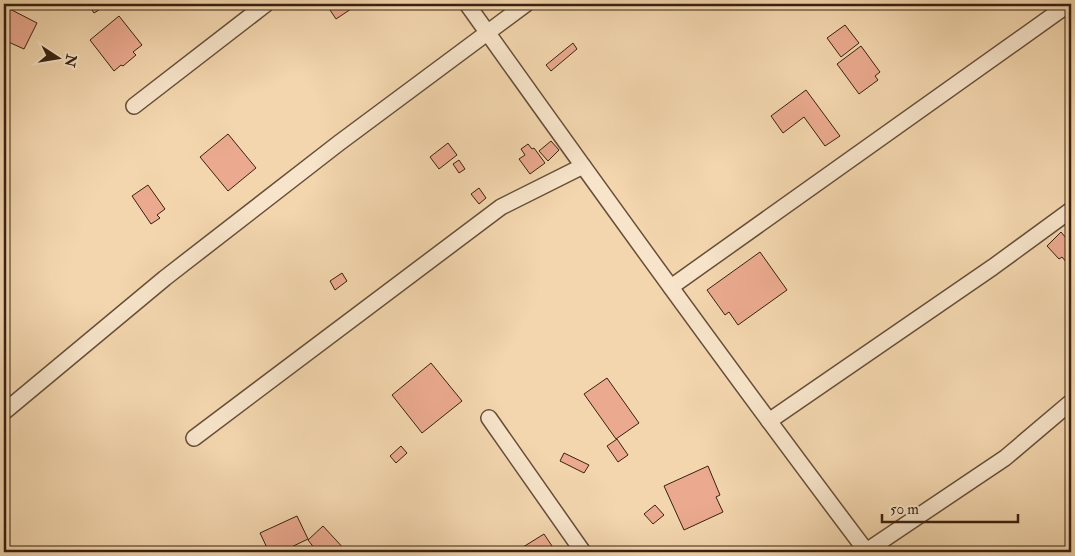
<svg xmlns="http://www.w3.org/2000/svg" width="1075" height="556" font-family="'IM FELL Double Pica',serif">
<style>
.building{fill:#ebaa8f;stroke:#382110}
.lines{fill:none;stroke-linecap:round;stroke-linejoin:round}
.minor-casing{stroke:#674e38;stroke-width:18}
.minor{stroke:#f7e4ca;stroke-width:15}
</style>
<rect width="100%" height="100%" fill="#f3d6ae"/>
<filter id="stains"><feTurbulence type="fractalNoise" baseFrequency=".004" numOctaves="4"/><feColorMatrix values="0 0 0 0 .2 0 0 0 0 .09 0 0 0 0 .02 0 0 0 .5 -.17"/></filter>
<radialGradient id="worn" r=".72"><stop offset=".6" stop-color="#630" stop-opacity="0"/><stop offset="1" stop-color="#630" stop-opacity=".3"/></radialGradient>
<g class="building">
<polygon points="88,4 99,4 102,8 94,13"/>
<polygon points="326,4 352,4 354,7 336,19"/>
<polygon points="4,6 37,23 24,49 4,40"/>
<polygon points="119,16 142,45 133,52 136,55 123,66 121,65 114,71 90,40"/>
<polygon points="845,25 859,43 841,57 827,38"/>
<polygon points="573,43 577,49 551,71 546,65"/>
<polygon points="861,46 880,72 875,76 878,80 859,94 837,64"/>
<polygon points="806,90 840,136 825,146 804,117 783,133 771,116"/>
<polygon points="228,134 256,168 228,191 200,157"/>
<polygon points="551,141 559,150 548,161 539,151"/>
<polygon points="448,143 457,155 439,169 430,157"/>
<polygon points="528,144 532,149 534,148 545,163 530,174 519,159 525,155 521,149"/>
<polygon points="459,160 465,169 459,173 453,164"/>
<polygon points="148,185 165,209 157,215 160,218 151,224 132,196"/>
<polygon points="479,188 486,198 479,204 471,194"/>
<polygon points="1061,232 1071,244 1071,260 1068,264 1062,257 1059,259 1047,246"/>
<polygon points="760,252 787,290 738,325 729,312 725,315 707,290"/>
<polygon points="342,273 347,281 335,290 330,281"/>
<polygon points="431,363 462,401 422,433 392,395"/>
<polygon points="607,378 639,423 616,439 584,394"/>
<polygon points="617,439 628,455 618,462 607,446"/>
<polygon points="401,446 407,453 396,463 390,456"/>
<polygon points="564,453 589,465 584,473 560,461"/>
<polygon points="708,466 720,495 716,497 723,512 684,530 664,486"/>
<polygon points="655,505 664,515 653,524 644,514"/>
<polygon points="297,516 308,539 281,552 269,552 260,533"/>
<polygon points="323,526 347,552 312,552 312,551 315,549 308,540"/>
<polygon points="544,534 556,552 515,552"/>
</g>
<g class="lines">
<g class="minor-casing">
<g id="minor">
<path d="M467,4C598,188 731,372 867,552"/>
<polyline points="134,106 266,4"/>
<polyline points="671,287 1069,4"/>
<polyline points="4,412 165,278 339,143 526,4"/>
<polyline points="489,418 583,552"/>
<polyline points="769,421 993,267 1071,210"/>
<polyline points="194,438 501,207 583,166"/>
<polyline points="865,552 1005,458 1071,402"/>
</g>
</g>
<use href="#minor" class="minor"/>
</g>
<rect width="1075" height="556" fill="none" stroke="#f3d6ae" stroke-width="20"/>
<rect x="5" y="5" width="1065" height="546" fill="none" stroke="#382110" stroke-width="2.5"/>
<rect x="10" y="10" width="1055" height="536" fill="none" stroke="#382110"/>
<g transform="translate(58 58) rotate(102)" stroke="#f7e4ca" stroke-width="4" paint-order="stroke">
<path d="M0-4L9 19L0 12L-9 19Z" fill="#382110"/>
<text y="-8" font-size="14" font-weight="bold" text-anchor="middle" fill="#382110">N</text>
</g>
<path d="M882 514v8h136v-8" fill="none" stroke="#382110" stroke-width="2.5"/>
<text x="890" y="514" font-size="15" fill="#382110" stroke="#f7e4ca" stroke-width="4" paint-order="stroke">50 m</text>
<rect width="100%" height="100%" filter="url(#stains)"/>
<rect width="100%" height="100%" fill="url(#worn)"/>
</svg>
